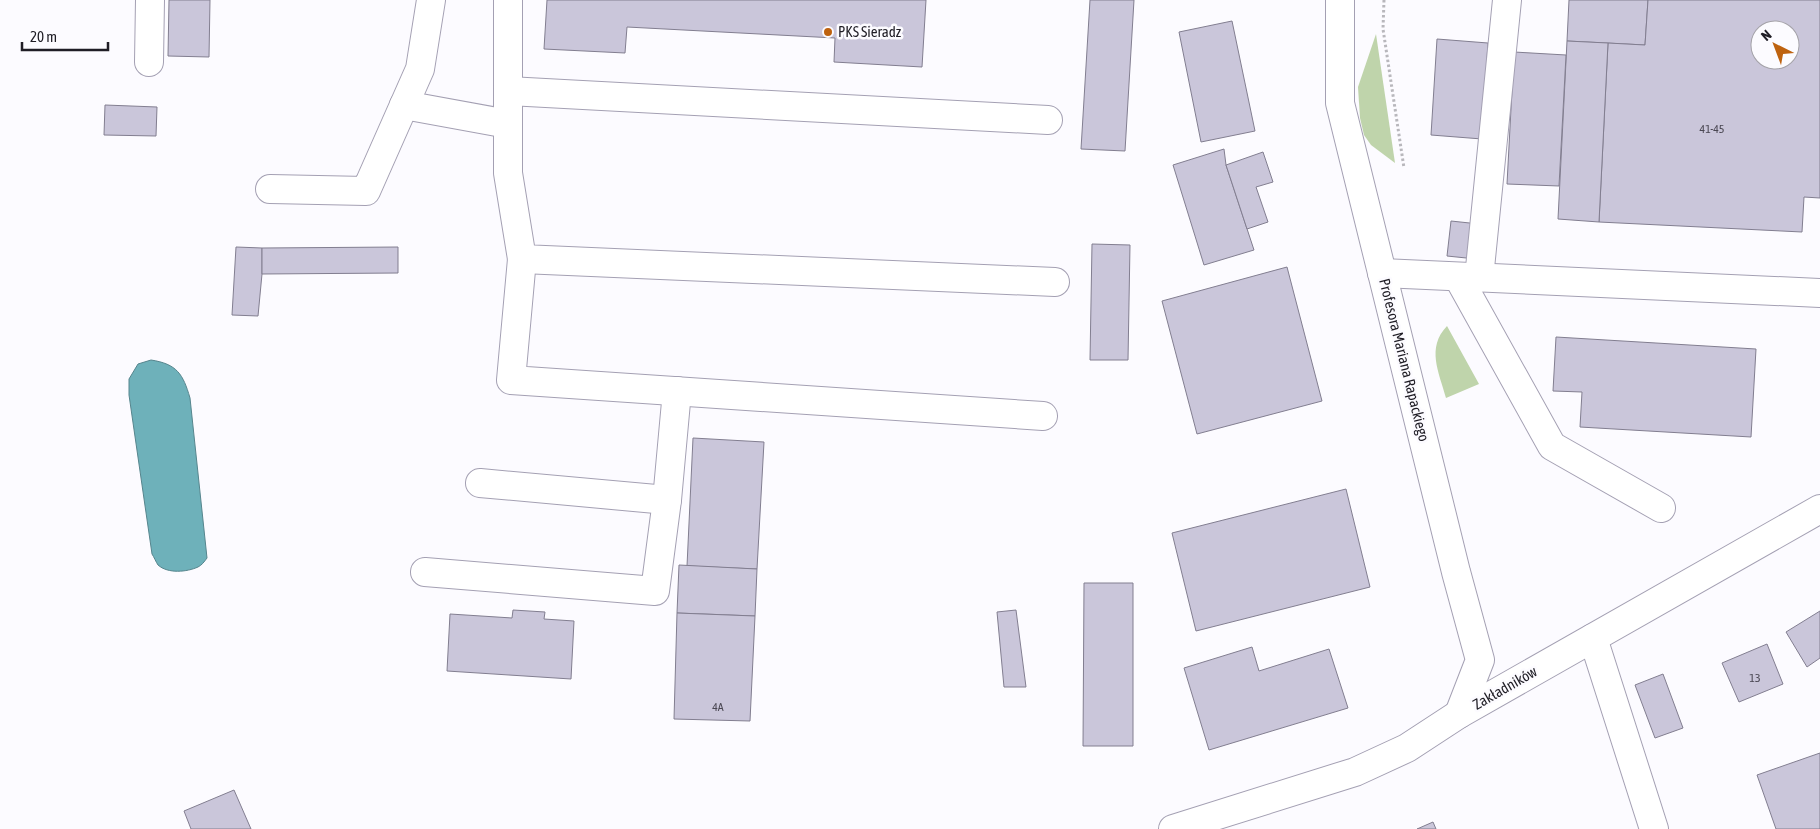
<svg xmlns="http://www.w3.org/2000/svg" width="1820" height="829" font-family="'Asap Condensed',sans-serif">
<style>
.green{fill:#bfd4ab}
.water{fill:#6eb1ba;stroke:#56858d}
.building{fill:#cac6da;stroke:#827e90;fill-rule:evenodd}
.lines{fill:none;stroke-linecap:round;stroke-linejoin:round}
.minor-casing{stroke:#a4a0b3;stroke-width:30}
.path{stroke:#b8b7bc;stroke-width:3;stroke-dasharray:2.5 2.5;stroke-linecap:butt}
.minor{stroke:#fff;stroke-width:28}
.poi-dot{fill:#be620f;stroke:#fcfbff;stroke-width:2}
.labels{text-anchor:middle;stroke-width:5;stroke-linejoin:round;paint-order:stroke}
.number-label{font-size:12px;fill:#4a4752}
.poi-label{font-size:15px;fill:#1f1d25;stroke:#fcfbff;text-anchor:start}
.street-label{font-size:15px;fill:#1f1d25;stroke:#fcfbff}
</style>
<rect width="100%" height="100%" fill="#fcfbff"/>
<g class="green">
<polygon points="1376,34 1395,163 1371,145 1364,135 1360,118 1358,87"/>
<path d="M1447,326L1479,384L1446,398C1439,372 1426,348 1447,326Z"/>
</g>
<path class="water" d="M151,360C177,364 183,374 190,398L207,558C204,562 202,565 198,567C187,572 168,574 158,565C156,562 154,557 152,554L129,395V379L138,364Z"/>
<g class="building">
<polygon points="169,0 210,0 209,57 168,56"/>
<polygon points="547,0 926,0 922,67 834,62 835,38 627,27 625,53 544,49"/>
<polygon points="1090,0 1134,0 1125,151 1081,149"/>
<polygon points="1569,0 1648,0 1645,45 1567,41"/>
<path d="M1648,0H1820V198L1804,197L1802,232L1599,222L1608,43L1645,45ZM1760,30H1790V60H1760Z"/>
<polygon points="1232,21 1255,131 1201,142 1179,32"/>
<polygon points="1437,39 1488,43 1482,139 1431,135"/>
<polygon points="1567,41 1608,43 1599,222 1558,219"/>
<polygon points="1514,52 1566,55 1559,186 1507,184"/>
<polygon points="105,105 157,107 156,136 104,135"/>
<polygon points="1224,149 1226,165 1254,250 1204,265 1173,165"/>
<polygon points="1263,152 1273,182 1256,187 1268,222 1247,229 1226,165"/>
<polygon points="1451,221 1479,224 1476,259 1447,256"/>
<polygon points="1092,244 1130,245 1128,360 1090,360"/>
<polygon points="236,247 262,248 262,274 258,316 232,315"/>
<polygon points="398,247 398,273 262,274 262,248"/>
<polygon points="1287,267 1322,401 1197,434 1162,301"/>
<polygon points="1556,337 1756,349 1751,437 1580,427 1582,392 1553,391"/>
<polygon points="693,438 764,442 757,569 687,566"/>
<polygon points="1346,489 1370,587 1196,631 1172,533"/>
<polygon points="679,565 757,569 755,616 677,613"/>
<polygon points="1084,583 1133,583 1133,746 1083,746"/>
<polygon points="513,610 545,612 544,619 574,621 571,679 447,671 450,614 512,618"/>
<polygon points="1016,610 1026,687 1004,687 997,612"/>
<polygon points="1820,611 1820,658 1807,667 1786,632"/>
<polygon points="677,613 755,616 750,721 674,719"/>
<polygon points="1767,644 1783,684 1739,702 1722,663"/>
<polygon points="1252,647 1259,671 1329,649 1348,708 1209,750 1184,668"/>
<polygon points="1663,674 1683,728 1655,738 1635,685"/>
<polygon points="1820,753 1820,829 1776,829 1757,775"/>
<polygon points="234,790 251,829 191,829 184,811"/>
<polygon points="1433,822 1436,829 1417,829"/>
</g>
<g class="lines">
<g class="minor-casing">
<g id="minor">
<polyline points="508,0 508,173 522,259 1055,282"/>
<polyline points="1340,0 1340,103 1456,572 1480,660 1459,714"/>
<polyline points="149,62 150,0"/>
<polyline points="508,91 1048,120"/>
<polyline points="404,105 508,124"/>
<polyline points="270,189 366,191 420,69 431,0"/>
<polyline points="522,259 511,380 1043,416"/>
<polyline points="1382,273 1820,293"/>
<polyline points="1458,277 1552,446 1661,508"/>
<polyline points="1479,278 1507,0"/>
<polyline points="480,483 667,500"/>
<polyline points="425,572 655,591 667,500 677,391"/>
<polyline points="1593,638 1654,829"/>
<polyline points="1173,829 1355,772 1407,748 1459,714 1820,509"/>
</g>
</g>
<polyline class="path" points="1384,0 1383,29 1404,168"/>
<use href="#minor" class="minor"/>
</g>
<circle class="poi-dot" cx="828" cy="32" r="5"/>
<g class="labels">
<g class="number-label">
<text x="1712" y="133">41-45</text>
<text x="1755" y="682">13</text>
<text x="718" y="711">4A</text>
</g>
<g class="poi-label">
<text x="838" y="37">PKS Sieradz</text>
</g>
<g class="street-label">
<text transform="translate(1404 360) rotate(76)" y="5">Profesora Mariana Rapackiego</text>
<text transform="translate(1505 688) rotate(-30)" y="5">Zakładników</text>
</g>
</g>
<g transform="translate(1775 45) rotate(318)"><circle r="24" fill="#fcfbff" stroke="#a4a2a8"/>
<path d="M0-4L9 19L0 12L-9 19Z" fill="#be620f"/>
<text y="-8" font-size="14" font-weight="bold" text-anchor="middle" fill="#1f1d25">N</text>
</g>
<path d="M22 42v8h86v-8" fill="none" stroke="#1f1d25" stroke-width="2.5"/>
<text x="30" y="42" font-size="15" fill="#1f1d25" stroke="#fcfbff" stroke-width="4" paint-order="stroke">20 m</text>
</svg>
